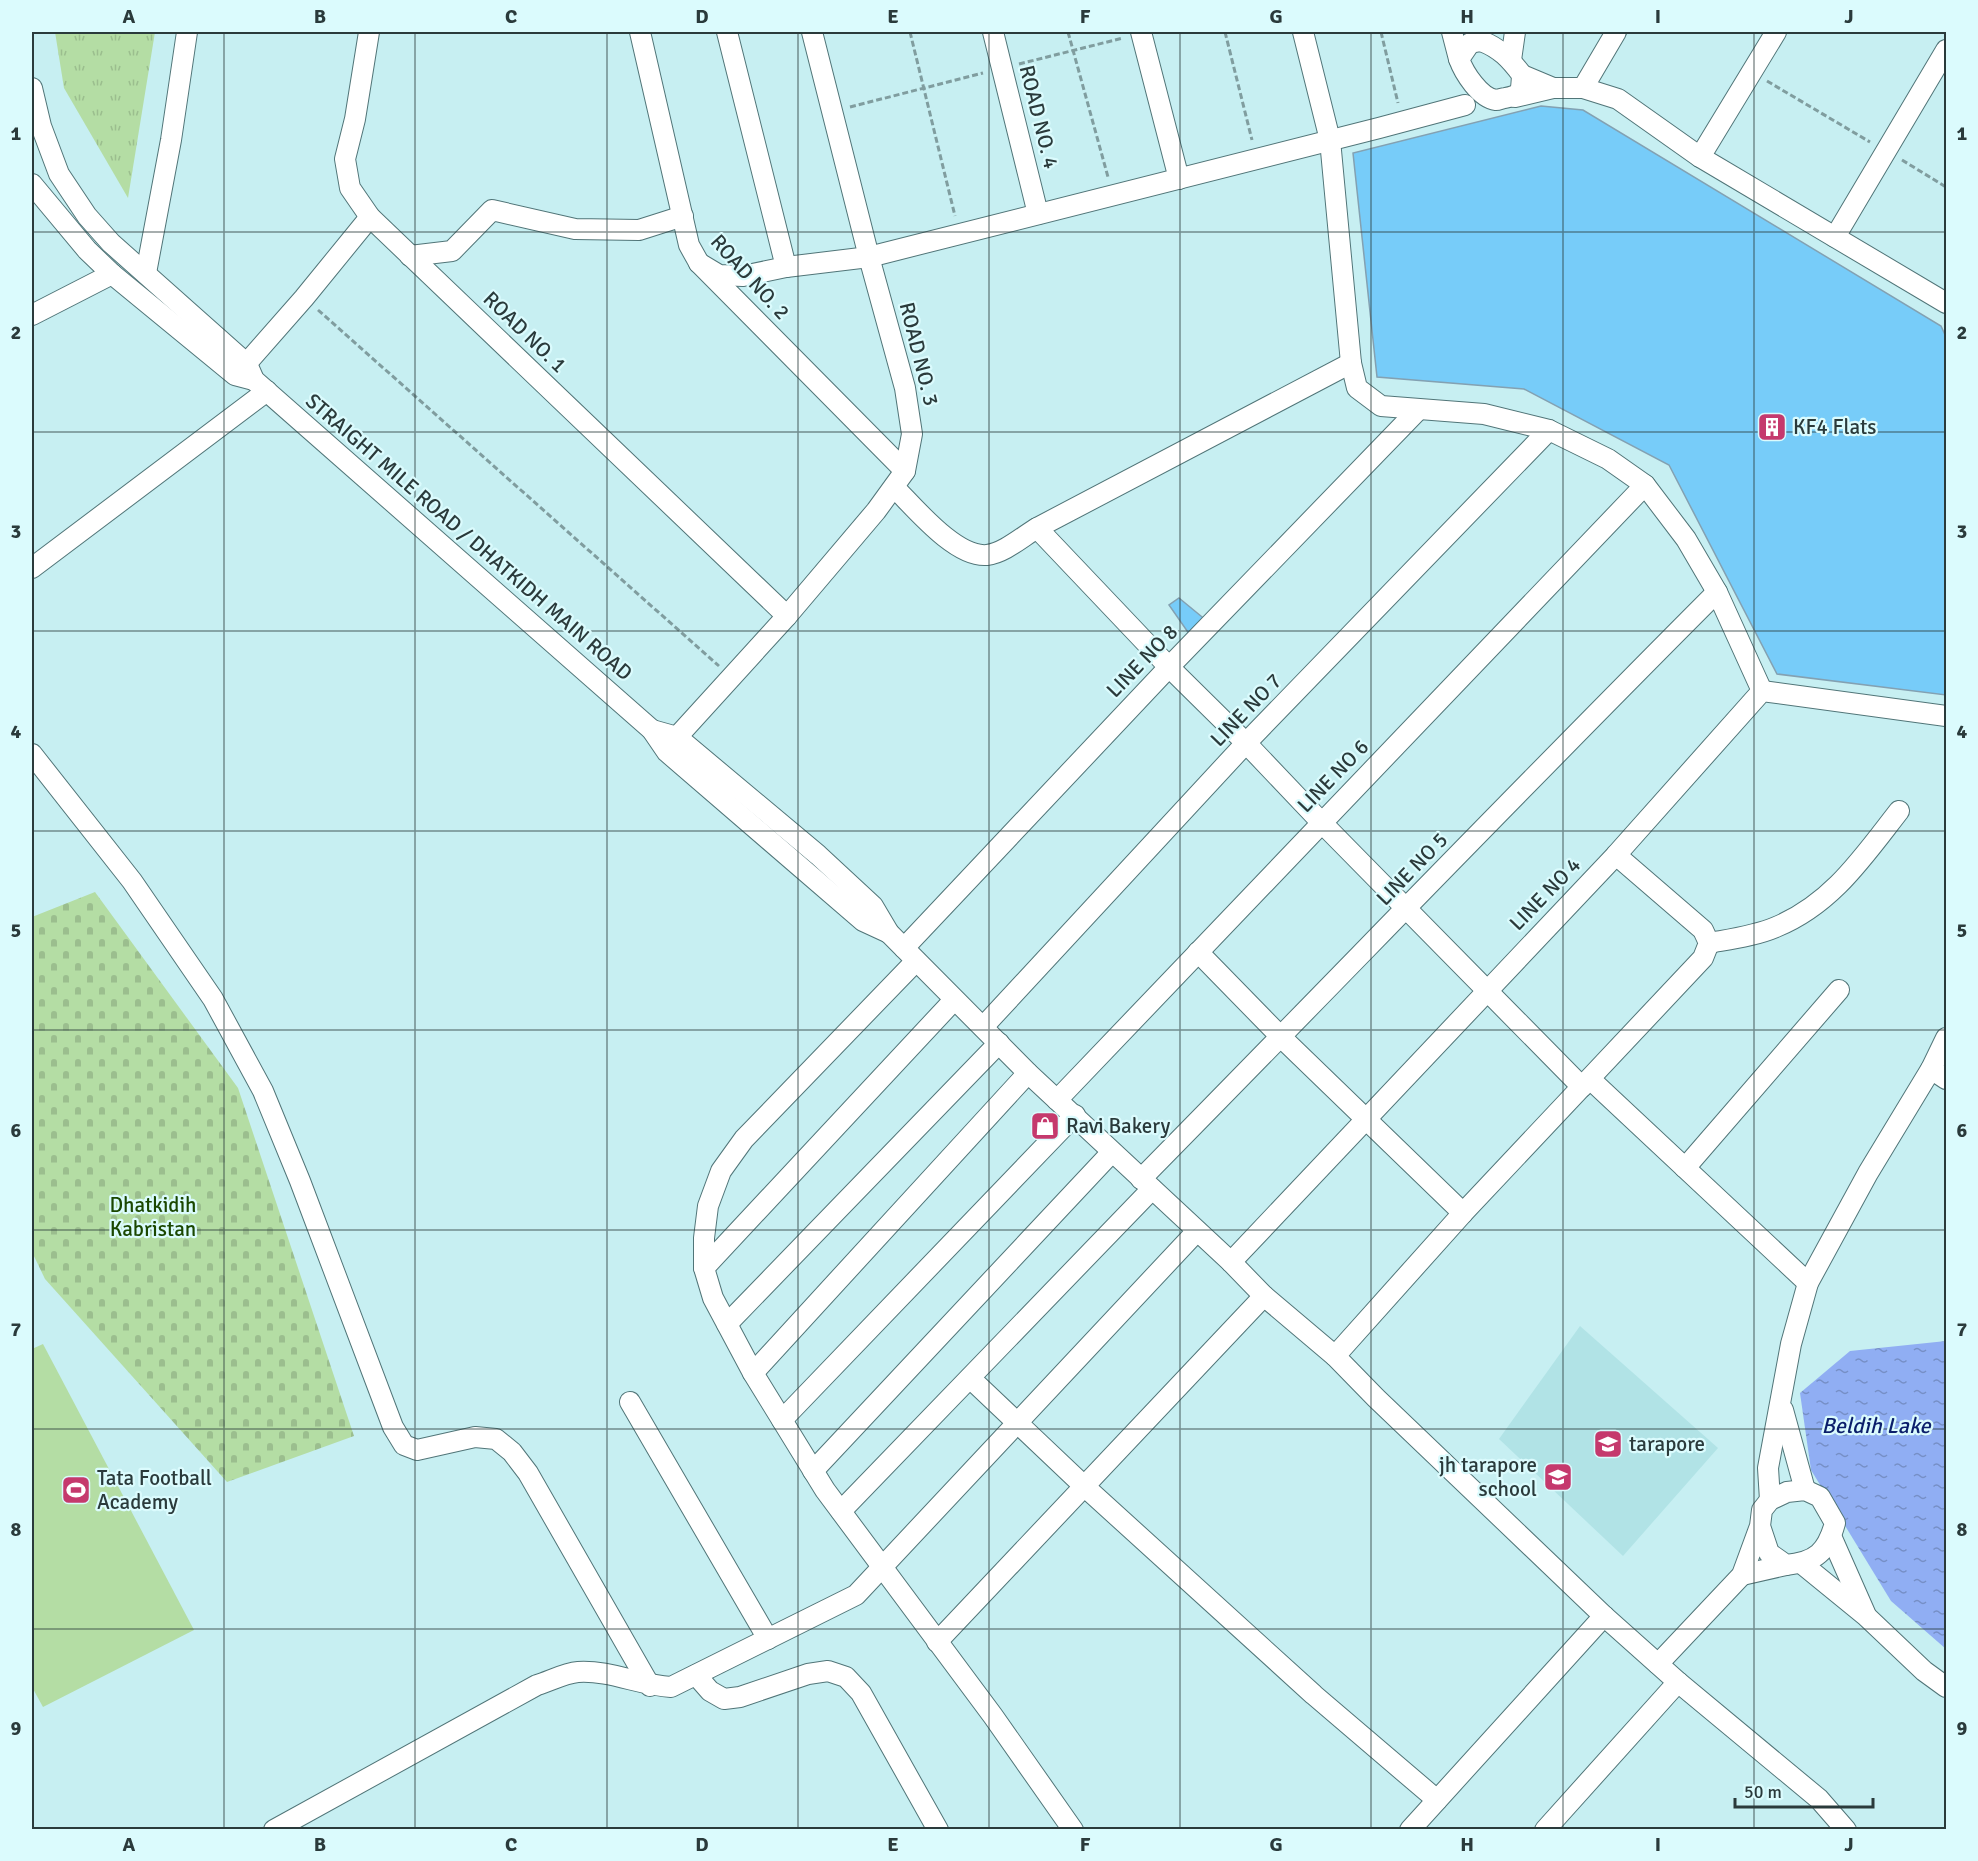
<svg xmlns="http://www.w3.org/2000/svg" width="1978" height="1861" font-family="Signika,sans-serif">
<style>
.built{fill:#b1e3e6}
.grass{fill:url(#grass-tufts)}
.cemetery{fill:url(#cemetery-stones)}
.garden{fill:#b4dda4}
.water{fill:url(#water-ripples)}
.building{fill:#77ccf9;stroke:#83a1b2;stroke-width:1.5}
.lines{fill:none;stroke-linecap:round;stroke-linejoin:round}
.minor-casing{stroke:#517578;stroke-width:22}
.path{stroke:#809d9f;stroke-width:3;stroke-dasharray:6 3;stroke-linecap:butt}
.minor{stroke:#fff;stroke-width:20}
.grid{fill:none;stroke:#2a3a3b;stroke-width:1.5;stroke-opacity:0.55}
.labels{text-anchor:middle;stroke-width:4.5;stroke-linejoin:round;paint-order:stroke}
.street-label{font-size:21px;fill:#2a3a3b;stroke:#dbfbfd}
.poi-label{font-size:21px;fill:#2a3a3b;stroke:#dbfbfd;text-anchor:start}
.park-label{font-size:21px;fill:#1a4700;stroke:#dbfbfd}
.water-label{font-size:22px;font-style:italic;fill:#0b1f6b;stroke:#dbfbfd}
.neatline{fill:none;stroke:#2a3a3b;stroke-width:2}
.grid-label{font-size:20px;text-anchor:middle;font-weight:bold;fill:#2a3a3b}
</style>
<defs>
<pattern id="grass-tufts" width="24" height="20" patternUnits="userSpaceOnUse" patternTransform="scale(1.5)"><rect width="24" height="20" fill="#b4dda4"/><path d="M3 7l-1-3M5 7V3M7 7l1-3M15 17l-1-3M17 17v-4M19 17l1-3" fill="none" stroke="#9bbe8e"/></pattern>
<pattern id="cemetery-stones" width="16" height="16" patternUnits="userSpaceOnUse" patternTransform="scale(1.5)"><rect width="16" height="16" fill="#b4dda4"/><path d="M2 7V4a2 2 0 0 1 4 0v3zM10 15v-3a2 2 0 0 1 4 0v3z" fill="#9bbe8e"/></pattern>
<pattern id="water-ripples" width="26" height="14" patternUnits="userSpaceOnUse" patternTransform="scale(1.5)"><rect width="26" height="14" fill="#90aef3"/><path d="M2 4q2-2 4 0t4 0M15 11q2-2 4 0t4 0" fill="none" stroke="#768fc6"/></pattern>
</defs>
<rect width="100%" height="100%" fill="#c7eff2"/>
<polygon class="built" points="1580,1326 1718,1448 1623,1556 1499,1439"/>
<polygon class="grass" points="55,32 155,32 128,198 64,88"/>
<polygon class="cemetery" points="95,892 238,1088 354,1436 227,1482 45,1279 32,1252 32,917"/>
<polygon class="garden" points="43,1344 194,1630 43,1707 32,1687 32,1349"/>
<polygon class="water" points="1946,1341 1946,1649 1891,1601 1811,1470 1800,1393 1850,1351"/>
<g class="building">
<polygon points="1541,106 1583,110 1941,326 1946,337 1946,695 1777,674 1669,465 1524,389 1377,377 1353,153"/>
<polygon points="1179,598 1207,621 1192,638 1169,605"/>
</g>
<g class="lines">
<g class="minor-casing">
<g id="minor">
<polyline points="369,32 355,119 345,159 350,188 370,217 787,616"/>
<polyline points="640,32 689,245 699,263 905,471"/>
<polyline points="727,32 786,267"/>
<polyline points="993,32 1038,214"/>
<polyline points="1141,32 1179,179"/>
<polyline points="1303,32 1330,140 1351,363 1357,388 1381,406 1484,414 1549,430 1608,459 1645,485 1686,539 1717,592 1762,691"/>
<polyline points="1452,32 1459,59"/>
<path d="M1481,41C1500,48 1510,59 1522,75C1521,91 1522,95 1505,98C1502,98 1499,100 1496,100C1480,98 1464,73 1459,59L1470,43Z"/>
<polyline points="1511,60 1515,32"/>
<polyline points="32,88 41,126 59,174 87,216 111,243 247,364 254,380 652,730 667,752 863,921 889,933"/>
<polyline points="1553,88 1583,88 1618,99 1700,157 1946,303"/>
<polyline points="1583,88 1616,32"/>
<polyline points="1515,97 1553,88 1522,75"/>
<polyline points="1700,157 1776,32"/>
<polyline points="32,184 87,250 112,274 235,375 254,380"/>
<polyline points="1835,237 1946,50"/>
<polyline points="410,256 452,251 492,210 575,229 639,230 683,216"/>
<polyline points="699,263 719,275 743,276 786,267 869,257 1379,128 1465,105"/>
<polyline points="146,273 171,140 187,32"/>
<polyline points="32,315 112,274"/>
<polyline points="1351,363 1037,528 1169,667 1246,743 1322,823 1582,1087"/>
<polyline points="238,373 304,298 370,217"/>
<path d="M894,487C915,508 956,558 987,555C1004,553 1022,537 1037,528"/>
<polyline points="32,568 267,391"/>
<polyline points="652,730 677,737 818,855 873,906 889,933 1028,1073 1231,1262 1264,1296 1335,1356 1376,1398 1604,1616 1678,1682 1819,1799 1846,1830"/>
<polyline points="670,748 677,737 787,616 876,511 905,471 912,434 905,388 869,257 812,32"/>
<polyline points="32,754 132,881 213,999 263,1091 300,1181 393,1427 404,1445 417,1450 475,1437 496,1439 512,1452 528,1473 650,1686"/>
<path d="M1709,943C1731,939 1755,936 1776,927C1832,904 1863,857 1899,811"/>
<polyline points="904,948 1169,667 1418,410"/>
<polyline points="1198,952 1281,1037 1463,1213"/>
<polyline points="916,961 744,1139 721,1171 708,1206 704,1238 704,1268 713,1298 753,1373 825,1490 993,1716 1073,1830"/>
<polyline points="983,1027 1246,743 1549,430"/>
<polyline points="1931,1069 1946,1079"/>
<polyline points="1590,1079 1808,1283"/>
<polyline points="1057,1100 1645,485"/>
<polyline points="1685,1168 1839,990"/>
<path d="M1141,1179C1333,984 1523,786 1717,592"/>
<polyline points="1231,1262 1616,855 1762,691 1946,716"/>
<polyline points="704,1268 954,1000"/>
<polyline points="727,1324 999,1043"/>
<polyline points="1335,1356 1463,1213 1703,958 1709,943 1703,930 1616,855"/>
<polyline points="753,1373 1028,1073"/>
<polyline points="970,1378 1084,1486 1314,1695 1437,1800"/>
<polyline points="630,1402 768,1639"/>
<polyline points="1783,1410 1805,1490"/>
<polyline points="782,1420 1075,1115"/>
<polyline points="813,1471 1112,1152"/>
<polyline points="1770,1500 1768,1468 1791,1344 1808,1283 1868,1173 1931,1069 1946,1038"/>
<polyline points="841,1511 1152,1189"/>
<polyline points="1831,1536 1865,1613"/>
<polyline points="1801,1563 1866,1616 1924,1671 1946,1687"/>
<polyline points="1742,1575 1786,1565"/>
<polyline points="937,1642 1264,1296"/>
<path d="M1658,1664L1742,1575L1760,1526L1762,1510L1770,1500L1787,1492L1805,1490L1820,1497L1835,1523C1827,1552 1816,1562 1786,1565L1769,1553L1760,1526"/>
<polyline points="696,1675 710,1691 724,1699 740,1697 808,1674 828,1671 846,1677 861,1693 938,1830"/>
<path d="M274,1830L537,1685C550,1681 565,1673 578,1672C610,1670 639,1685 671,1687L856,1595L1197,1231"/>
<polyline points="1410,1830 1604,1616"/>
<polyline points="1545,1830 1678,1682"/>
</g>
</g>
<g class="path">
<polyline points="910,32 955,216"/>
<polyline points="1068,32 1108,177"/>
<polyline points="1225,32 1252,140"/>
<polyline points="1381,32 1398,103"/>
<polyline points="1019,64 1123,38"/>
<polyline points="1767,81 1870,142"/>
<polyline points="850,107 983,73"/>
<polyline points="1902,160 1946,187"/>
<polyline points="318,310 719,666"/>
</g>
<use href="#minor" class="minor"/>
</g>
<path class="grid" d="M224,32V1830M415,32V1830M607,32V1830M798,32V1830M989,32V1830M1180,32V1830M1371,32V1830M1563,32V1830M1754,32V1830M32,232H1946M32,432H1946M32,631H1946M32,831H1946M32,1030H1946M32,1230H1946M32,1429H1946M32,1629H1946"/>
<defs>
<g id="building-square" transform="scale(1.5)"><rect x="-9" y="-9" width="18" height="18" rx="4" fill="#c5396d" stroke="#dbfbfd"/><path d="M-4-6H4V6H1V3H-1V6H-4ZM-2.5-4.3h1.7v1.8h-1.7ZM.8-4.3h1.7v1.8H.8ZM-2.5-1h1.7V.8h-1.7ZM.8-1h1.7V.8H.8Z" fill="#fff"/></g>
<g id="shop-square" transform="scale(1.5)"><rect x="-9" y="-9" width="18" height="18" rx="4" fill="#c5396d" stroke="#dbfbfd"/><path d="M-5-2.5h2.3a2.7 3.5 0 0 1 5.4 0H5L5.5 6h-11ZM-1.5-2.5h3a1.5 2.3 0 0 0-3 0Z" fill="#fff"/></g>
<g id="school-square" transform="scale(1.5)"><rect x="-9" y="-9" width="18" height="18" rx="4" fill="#c5396d" stroke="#dbfbfd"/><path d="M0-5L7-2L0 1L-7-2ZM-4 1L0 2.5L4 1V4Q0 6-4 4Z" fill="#fff"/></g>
<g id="stadium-square" transform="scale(1.5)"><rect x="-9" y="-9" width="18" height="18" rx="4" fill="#c5396d" stroke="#dbfbfd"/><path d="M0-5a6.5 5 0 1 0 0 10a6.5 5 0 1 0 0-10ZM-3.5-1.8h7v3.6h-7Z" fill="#fff"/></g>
</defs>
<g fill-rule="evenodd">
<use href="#building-square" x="1772" y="427"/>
<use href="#shop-square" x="1045" y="1126"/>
<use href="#school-square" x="1608" y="1444"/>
<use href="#school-square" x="1558" y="1477"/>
<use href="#stadium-square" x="76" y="1490"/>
</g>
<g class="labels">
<g class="street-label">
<text transform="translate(1039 117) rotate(76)" y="7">ROAD NO. 4</text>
<text transform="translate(750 277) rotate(48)" y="7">ROAD NO. 2</text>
<text transform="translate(525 332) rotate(44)" y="7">ROAD NO. 1</text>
<text transform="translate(919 354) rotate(76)" y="7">ROAD NO. 3</text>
<text transform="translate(469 537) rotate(41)" y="7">STRAIGHT MILE ROAD / DHATKIDH MAIN ROAD</text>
<text transform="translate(1142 661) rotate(-46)" y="7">LINE NO 8</text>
<text transform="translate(1246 710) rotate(-46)" y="7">LINE NO 7</text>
<text transform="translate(1333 776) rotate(-46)" y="7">LINE NO 6</text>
<text transform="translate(1412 869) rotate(-46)" y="7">LINE NO 5</text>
<text transform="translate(1545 894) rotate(-46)" y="7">LINE NO 4</text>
</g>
<g class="poi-label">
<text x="1793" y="434">KF4 Flats</text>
<text x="1066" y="1133">Ravi Bakery</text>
<text x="1629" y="1451">tarapore</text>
<text x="1537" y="1472" text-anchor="end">jh tarapore<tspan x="1537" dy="24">school</tspan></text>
<text x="97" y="1485">Tata Football<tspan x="97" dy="24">Academy</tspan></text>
</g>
<g class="park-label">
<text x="153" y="1212">Dhatkidih<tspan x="153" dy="24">Kabristan</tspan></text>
</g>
<g class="water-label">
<text x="1876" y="1433">Beldih Lake</text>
</g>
</g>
<rect width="1978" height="1861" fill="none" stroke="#dbfbfd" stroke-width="66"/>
<path d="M1735 1798v9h138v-9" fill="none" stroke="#2a3a3b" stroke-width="3"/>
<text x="1744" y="1798" font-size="18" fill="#2a3a3b" stroke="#dbfbfd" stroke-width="4.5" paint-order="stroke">50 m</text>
<rect x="33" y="33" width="1912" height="1795" class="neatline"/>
<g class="grid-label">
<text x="129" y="23">A</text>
<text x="320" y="23">B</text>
<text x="511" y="23">C</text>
<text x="702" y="23">D</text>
<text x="893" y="23">E</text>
<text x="1085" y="23">F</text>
<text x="1276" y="23">G</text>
<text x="1467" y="23">H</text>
<text x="1658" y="23">I</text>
<text x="1849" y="23">J</text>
<text x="16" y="140">1</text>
<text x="1962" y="140">1</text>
<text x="16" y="339">2</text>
<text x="1962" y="339">2</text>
<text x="16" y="538">3</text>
<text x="1962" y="538">3</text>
<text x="16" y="738">4</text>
<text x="1962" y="738">4</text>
<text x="16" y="937">5</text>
<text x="1962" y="937">5</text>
<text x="16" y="1137">6</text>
<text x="1962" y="1137">6</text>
<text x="16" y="1336">7</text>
<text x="1962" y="1336">7</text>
<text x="16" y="1536">8</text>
<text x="1962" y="1536">8</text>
<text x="16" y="1735">9</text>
<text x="1962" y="1735">9</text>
<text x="129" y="1851">A</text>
<text x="320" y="1851">B</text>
<text x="511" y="1851">C</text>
<text x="702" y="1851">D</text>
<text x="893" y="1851">E</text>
<text x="1085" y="1851">F</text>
<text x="1276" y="1851">G</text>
<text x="1467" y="1851">H</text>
<text x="1658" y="1851">I</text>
<text x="1849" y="1851">J</text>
</g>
</svg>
